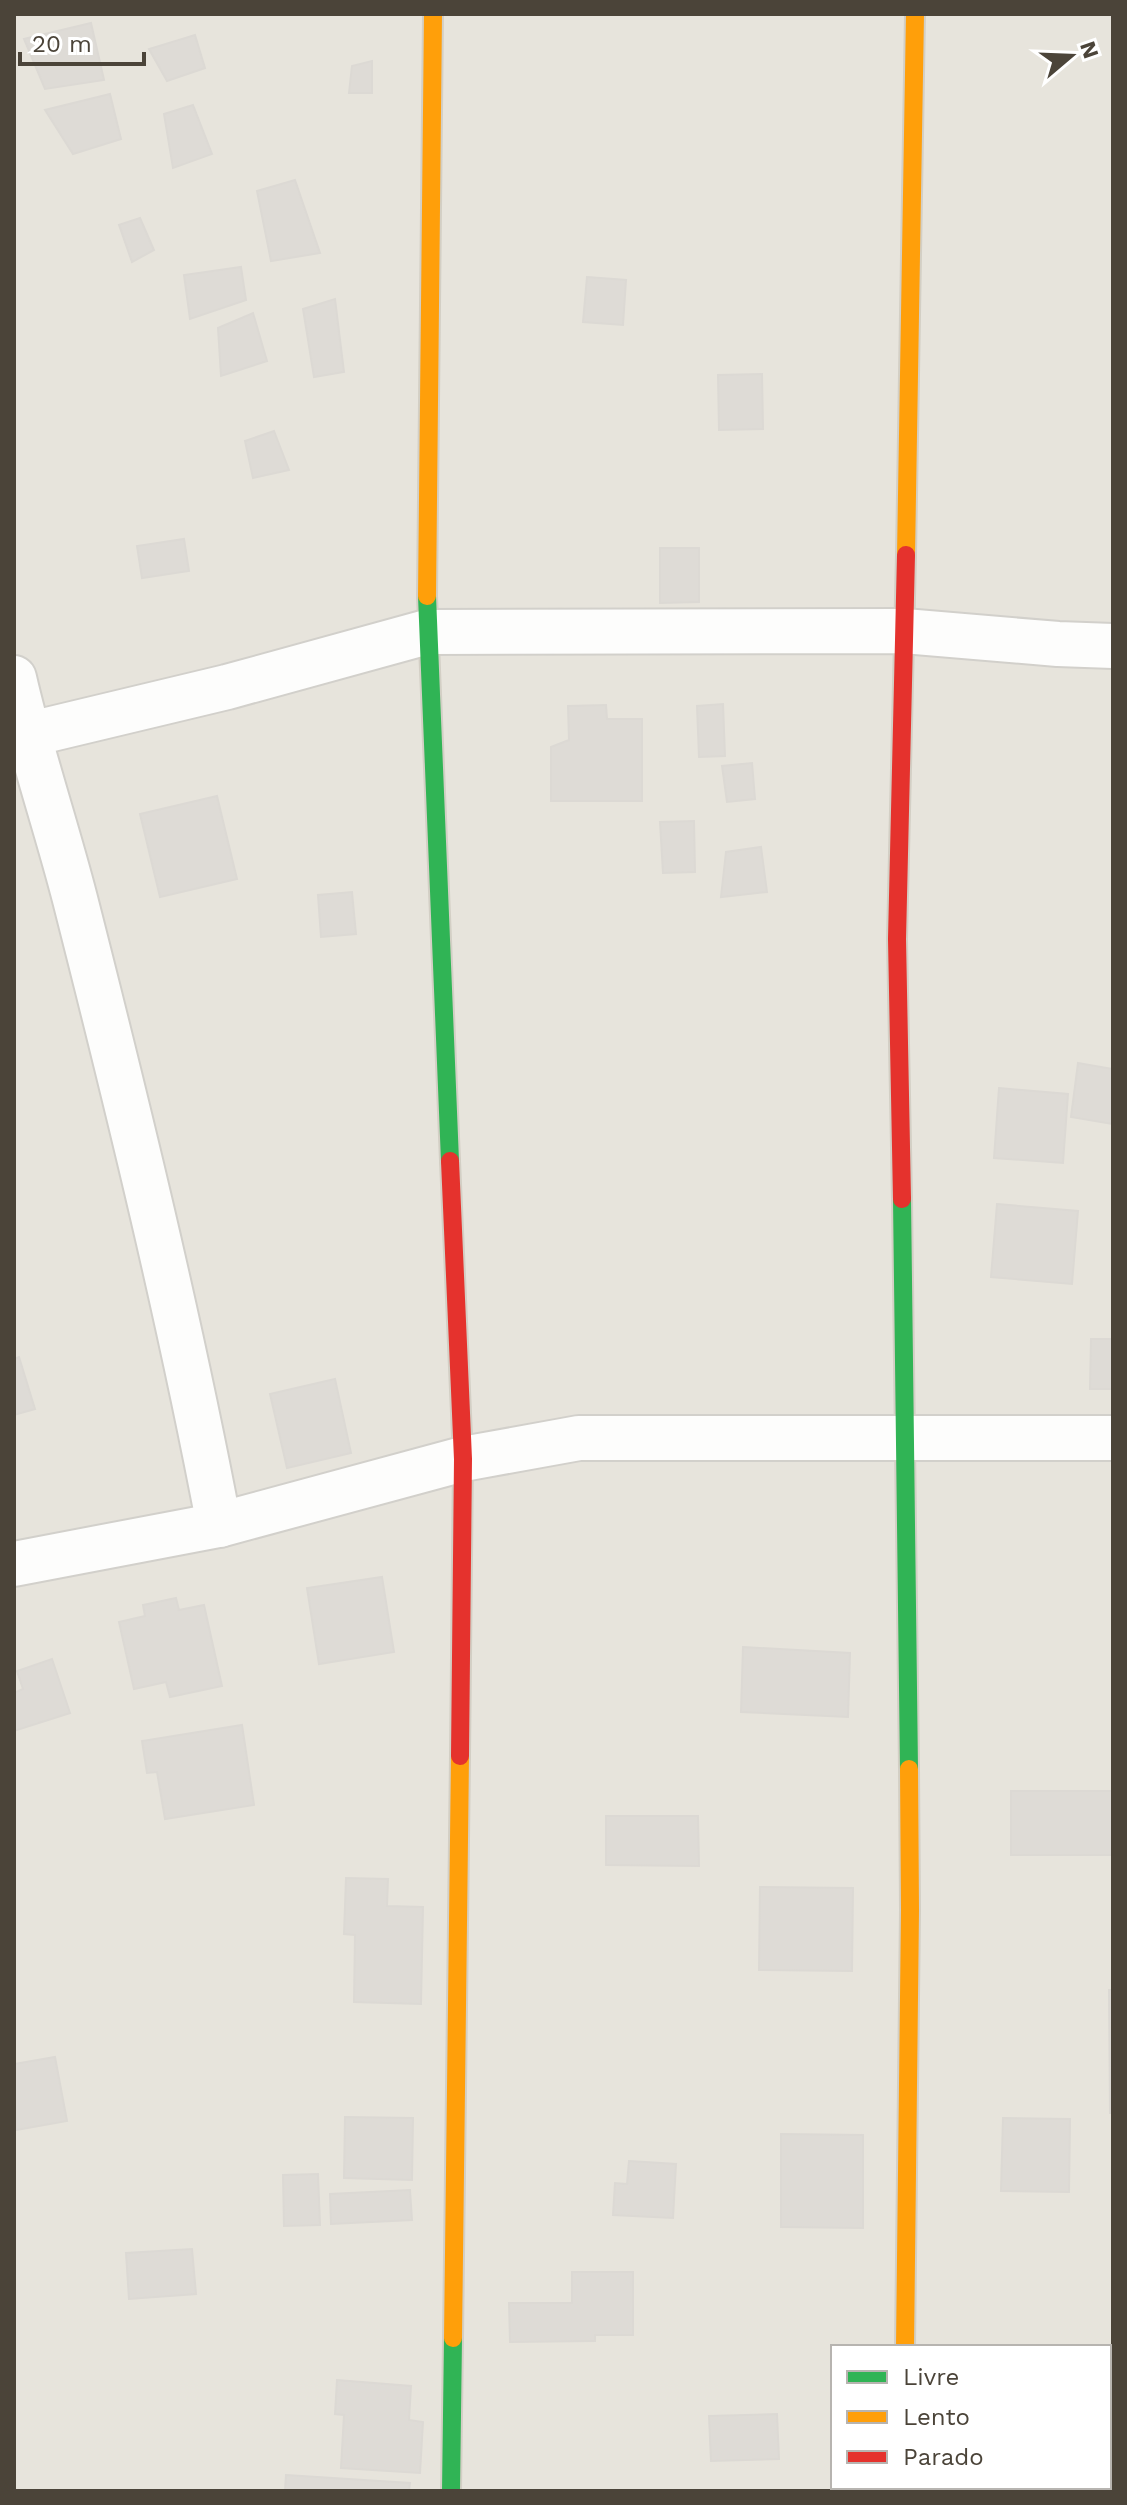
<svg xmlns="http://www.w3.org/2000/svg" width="1127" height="2505" font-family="'Work Sans',sans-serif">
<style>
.residential{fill:#e7e4dc;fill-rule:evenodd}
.building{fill:#dedbd6;stroke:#dcd9d4;stroke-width:2}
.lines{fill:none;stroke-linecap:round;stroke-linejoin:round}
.street-casing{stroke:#d2d0cb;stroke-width:48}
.fast-casing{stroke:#d3cfc5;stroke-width:22}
.slow-casing{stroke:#d3cfc5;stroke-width:22}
.jam-casing{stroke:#d3cfc5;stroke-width:22}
.street{stroke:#fdfdfc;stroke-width:44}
.fast{stroke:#30b455;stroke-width:18}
.slow{stroke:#ff9f0a;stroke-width:18}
.jam{stroke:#e5322d;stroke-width:18}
</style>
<rect width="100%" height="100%" fill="#f4f2ee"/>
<path class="residential" d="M14,14H1113V2491H14ZM833,2347H1109V2487H833Z"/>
<g class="building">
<polygon points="91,23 104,80 45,89 24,39"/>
<polygon points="195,35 205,68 167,81 149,49"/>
<polygon points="372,61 372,93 349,93 352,66"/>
<polygon points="110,94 121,139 73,154 45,110"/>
<polygon points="193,105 212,154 173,168 164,114"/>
<polygon points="295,180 320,253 271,261 257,191"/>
<polygon points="140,218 154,250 132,262 119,225"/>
<polygon points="241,267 246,300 190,319 184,275"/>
<polygon points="587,277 626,280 623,325 583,322"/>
<polygon points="335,299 344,372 314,377 303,309"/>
<polygon points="253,313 267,361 221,376 218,328"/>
<polygon points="762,374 763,429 719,430 718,375"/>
<polygon points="274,431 289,470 253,478 245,441"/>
<polygon points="184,539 189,571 142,578 137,546"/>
<polygon points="660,548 699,548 699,602 660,603"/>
<polygon points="723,704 725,756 699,757 697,706"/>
<polygon points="606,705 607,719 642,719 642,801 551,801 551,747 569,740 568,706"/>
<polygon points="752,763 755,799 727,802 722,766"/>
<polygon points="217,796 237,879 160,897 140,814"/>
<polygon points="694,821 695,872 663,873 660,822"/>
<polygon points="761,847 767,892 721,897 726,852"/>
<polygon points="352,892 356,934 321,937 318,895"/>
<polygon points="1078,1063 1113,1069 1113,1124 1071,1117"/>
<polygon points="999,1088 1068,1094 1063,1163 994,1158"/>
<polygon points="997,1204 1078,1211 1072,1284 991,1277"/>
<polygon points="1091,1339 1113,1339 1113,1389 1090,1389"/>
<polygon points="19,1357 35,1409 14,1415 14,1359"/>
<polygon points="335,1379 351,1453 287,1468 270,1394"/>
<polygon points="382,1577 394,1652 319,1664 307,1588"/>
<polygon points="176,1598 179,1610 204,1605 222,1686 170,1697 166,1682 134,1689 119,1622 145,1616 143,1605"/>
<polygon points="743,1647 850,1653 848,1717 741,1712"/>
<polygon points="52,1659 70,1713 14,1731 14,1693 23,1689 17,1671"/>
<polygon points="242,1725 254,1805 165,1819 157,1772 147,1773 142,1741"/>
<rect x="1011" y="1791" width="102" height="64"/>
<polygon points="606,1816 698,1816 699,1866 606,1865"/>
<polygon points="346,1878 388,1879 387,1906 423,1907 421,2004 354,2002 355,1935 344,1934"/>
<polygon points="760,1887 853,1888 852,1971 759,1970"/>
<polygon points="1109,1990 1113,1990 1113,2113 1110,2113"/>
<polygon points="55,2057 67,2121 16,2130 14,2064"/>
<polygon points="345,2117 413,2118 412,2180 344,2178"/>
<polygon points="1003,2118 1070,2119 1069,2192 1001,2191"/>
<polygon points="781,2134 863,2135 863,2228 781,2227"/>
<polygon points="629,2161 676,2164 673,2218 613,2215 615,2183 627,2184"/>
<polygon points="318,2174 320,2225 284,2226 283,2175"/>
<polygon points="410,2190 412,2220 331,2224 330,2194"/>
<polygon points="192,2249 196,2294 129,2299 126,2253"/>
<polygon points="572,2272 633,2272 633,2335 595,2335 595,2341 510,2342 509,2303 572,2303"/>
<polygon points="337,2380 411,2386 409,2420 423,2422 420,2473 341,2468 344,2415 335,2414"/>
<polygon points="777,2414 779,2459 711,2461 709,2416"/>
<polygon points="286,2475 410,2483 409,2491 285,2491"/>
</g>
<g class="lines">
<g class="street-casing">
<g id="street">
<path d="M14,678C31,753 56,825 75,899C128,1107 179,1315 219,1525"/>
<polyline points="14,738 227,687 427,632 904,631 1058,644 1113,646"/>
<polyline points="14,1564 219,1525 463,1459 579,1438 1113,1438"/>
<polyline points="902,2491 902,2487"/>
</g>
</g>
<g class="fast-casing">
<g id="fast">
<polyline points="427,596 450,1161"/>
<polyline points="902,1199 909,1769"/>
<polyline points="451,2491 453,2338"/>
</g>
</g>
<g class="slow-casing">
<g id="slow">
<polyline points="906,555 915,14"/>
<polyline points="427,596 433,14"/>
<polyline points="453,2338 460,1756"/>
<polyline points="905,2347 910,1910 909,1769"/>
</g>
</g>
<g class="jam-casing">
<g id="jam">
<polyline points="450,1161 463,1459 460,1756"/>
<polyline points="902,1199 897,939 906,555"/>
</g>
</g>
<use href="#street" class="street"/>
<use href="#fast" class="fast"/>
<use href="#slow" class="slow"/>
<use href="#jam" class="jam"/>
</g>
<rect width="1127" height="2505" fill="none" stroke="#4b4439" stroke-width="32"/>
<rect x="831" y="2345" width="280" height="144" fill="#ffffff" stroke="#b7b4b0" stroke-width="2"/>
<rect x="847" y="2371" width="40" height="12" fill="#30b455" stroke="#b7b4b0" stroke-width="2"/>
<text x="903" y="2385" font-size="24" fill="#4b4439">Livre</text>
<rect x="847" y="2411" width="40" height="12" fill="#ff9f0a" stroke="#b7b4b0" stroke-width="2"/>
<text x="903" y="2425" font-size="24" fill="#4b4439">Lento</text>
<rect x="847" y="2451" width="40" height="12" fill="#e5322d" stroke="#b7b4b0" stroke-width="2"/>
<text x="903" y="2465" font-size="24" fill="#4b4439">Parado</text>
<g transform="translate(1071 56) rotate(71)" stroke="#ffffff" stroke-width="6" paint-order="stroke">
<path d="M0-6L14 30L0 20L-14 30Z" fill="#4b4439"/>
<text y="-12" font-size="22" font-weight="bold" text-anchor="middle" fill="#4b4439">N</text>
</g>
<path d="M20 52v12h124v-12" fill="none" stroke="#4b4439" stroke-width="4"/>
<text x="32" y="52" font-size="24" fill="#4b4439" stroke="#ffffff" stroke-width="6" paint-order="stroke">20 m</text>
</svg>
